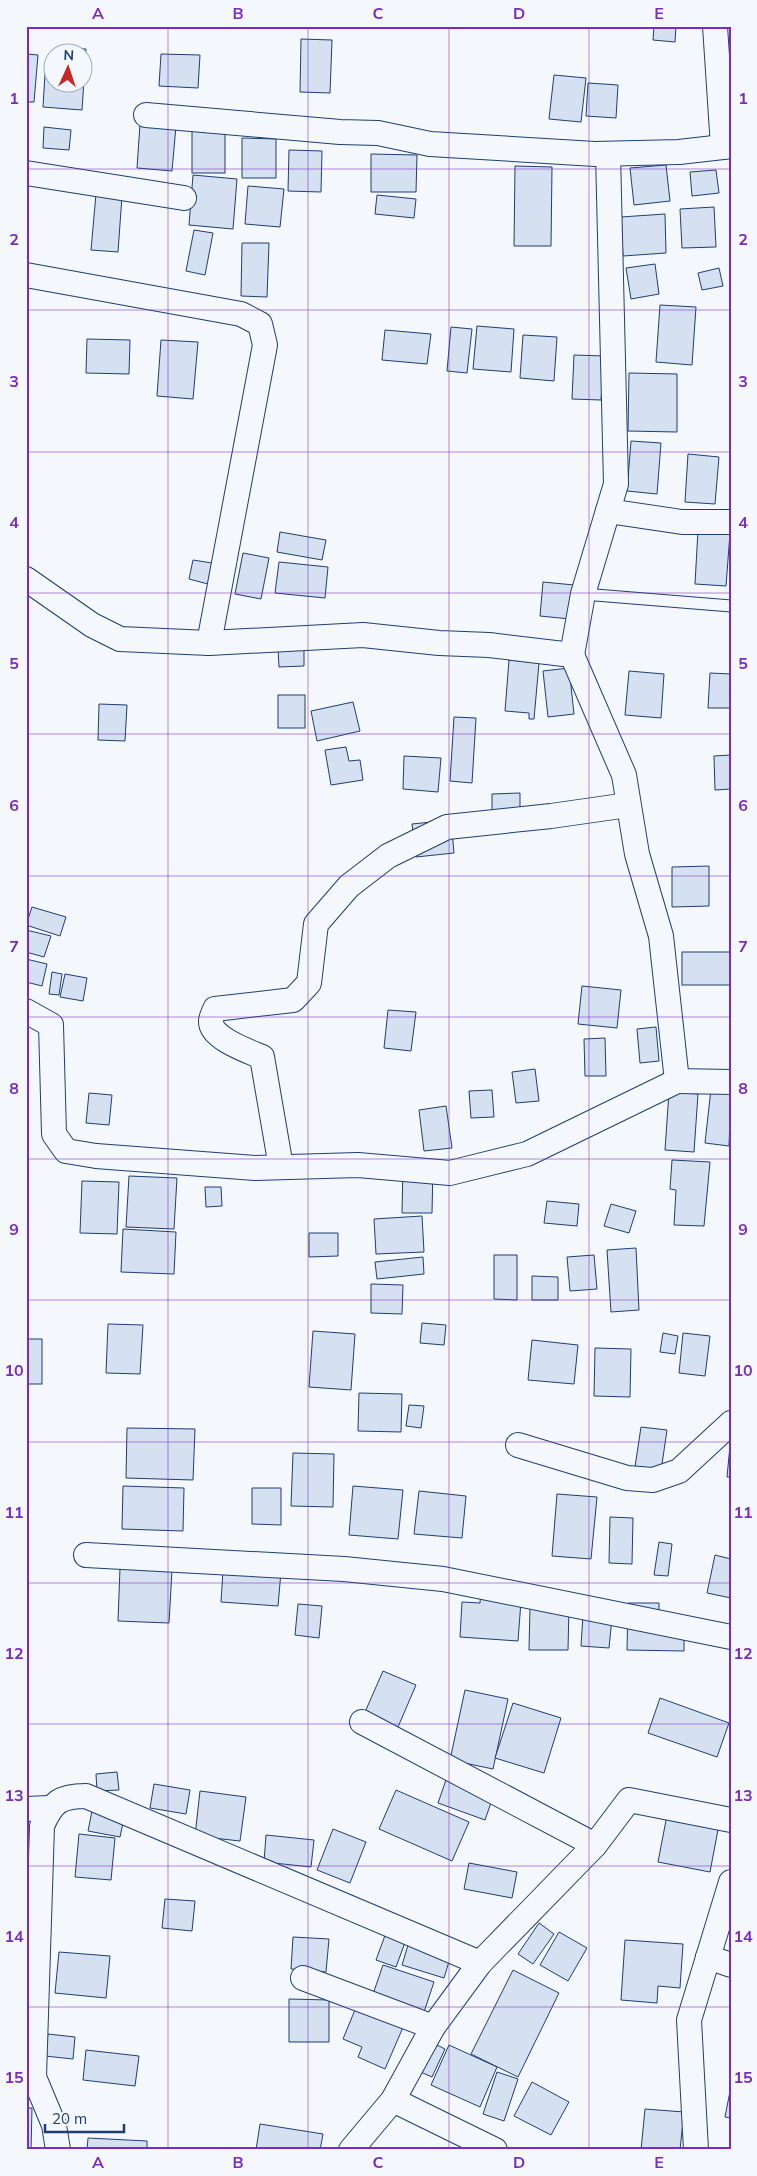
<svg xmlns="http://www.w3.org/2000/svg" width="757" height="2176" font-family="Mulish,sans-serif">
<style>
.building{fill:#d5e0f0;stroke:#1d3f73}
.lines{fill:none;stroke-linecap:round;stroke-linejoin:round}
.service-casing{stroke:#1d3f73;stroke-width:13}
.minor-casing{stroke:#1d3f73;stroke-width:26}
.service{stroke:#f4f7fb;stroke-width:11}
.minor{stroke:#f4f7fb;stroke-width:24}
.grid{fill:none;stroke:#7b2cbf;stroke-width:1;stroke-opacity:0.55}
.neatline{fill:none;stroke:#7b2cbf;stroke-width:2}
.grid-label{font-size:16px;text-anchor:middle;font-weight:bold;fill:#7b2cbf}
</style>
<rect width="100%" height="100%" fill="#f4f7fb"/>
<g class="building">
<polygon points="654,26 676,26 675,42 653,40"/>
<polygon points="301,39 332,40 330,93 300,92"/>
<polygon points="62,48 86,49 82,110 43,107 45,74 52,75 52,82 82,82 82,52 62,52"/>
<polygon points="26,54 38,55 34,102 26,102"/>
<polygon points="161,54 200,55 198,88 159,86"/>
<polygon points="554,75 586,78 581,122 549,119"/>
<polygon points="588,83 618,85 616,118 586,116"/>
<polygon points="140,124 176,126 172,171 137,168"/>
<polygon points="44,127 71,130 69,150 43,148"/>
<rect x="192" y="129" width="33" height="44"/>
<polygon points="242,138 276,139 276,178 242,178"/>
<polygon points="289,150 322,151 321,192 288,191"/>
<polygon points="371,154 417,155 416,192 371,192"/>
<polygon points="666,165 670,201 634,205 630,168"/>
<polygon points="515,166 552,167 551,246 514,246"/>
<polygon points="716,170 719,193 692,196 690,172"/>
<polygon points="193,175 237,179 233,229 189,225"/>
<polygon points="248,186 284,189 280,227 245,224"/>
<polygon points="96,194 122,196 118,252 91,250"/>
<polygon points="377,195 416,199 414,218 375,214"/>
<polygon points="714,207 716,247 682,248 680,209"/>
<polygon points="665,214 666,253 623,256 621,217"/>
<polygon points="194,230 213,233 205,275 186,271"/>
<polygon points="242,243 269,243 267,297 241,296"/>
<polygon points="655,264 659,294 631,299 626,268"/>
<polygon points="719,268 723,286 702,290 698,273"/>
<polygon points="660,305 696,307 692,365 656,362"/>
<polygon points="477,326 514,329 511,372 473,369"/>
<polygon points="451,327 472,329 467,373 447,371"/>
<polygon points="385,330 431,334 427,364 382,360"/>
<polygon points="523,335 557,337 554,381 520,378"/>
<polygon points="87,339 130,340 129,374 86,373"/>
<polygon points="161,340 198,342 193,399 157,396"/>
<polygon points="574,355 604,356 601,400 572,399"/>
<polygon points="629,373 677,374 677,432 628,431"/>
<polygon points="631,441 661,443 657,494 627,491"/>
<polygon points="688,454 719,457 715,504 685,502"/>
<polygon points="698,530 730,533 726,586 695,584"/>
<polygon points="280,532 326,540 322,560 277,552"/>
<polygon points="243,553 269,558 261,599 235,594"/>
<polygon points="193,560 212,563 208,584 189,579"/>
<polygon points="279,562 328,567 325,598 275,593"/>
<polygon points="543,582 574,585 570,619 540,616"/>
<polygon points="278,648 304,648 304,666 279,667"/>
<polygon points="509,660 539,663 534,719 529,719 529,713 505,711"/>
<polygon points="569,668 574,714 548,717 543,671"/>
<polygon points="629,671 664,674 661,718 625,715"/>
<polygon points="710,673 731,674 731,708 708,708"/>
<rect x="278" y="695" width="27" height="33"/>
<polygon points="353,702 360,731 317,741 311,711"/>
<polygon points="99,704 127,705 125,741 98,740"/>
<polygon points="454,717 476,718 472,783 450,781"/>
<polygon points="346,747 349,761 360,760 363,780 331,785 325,750"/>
<polygon points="731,755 731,789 715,790 714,756"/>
<polygon points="404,756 441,758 438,792 403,789"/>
<polygon points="520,793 520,819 492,819 492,794"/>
<polygon points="451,820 454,853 416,857 412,824"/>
<polygon points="709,866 709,906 672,907 672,867"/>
<polygon points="32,907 66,917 60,936 26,925"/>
<polygon points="26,930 51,936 44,957 26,952"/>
<rect x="682" y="952" width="49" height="33"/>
<polygon points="26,959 47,964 42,986 26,982"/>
<polygon points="52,972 62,974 59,995 49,994"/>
<polygon points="65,974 87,978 83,1001 60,997"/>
<polygon points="582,986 621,990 617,1028 578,1024"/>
<polygon points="388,1010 416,1012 411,1051 384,1048"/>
<polygon points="656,1027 659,1061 640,1063 637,1029"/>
<polygon points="605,1038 606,1076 585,1076 584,1039"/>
<polygon points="535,1069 539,1101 516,1103 512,1072"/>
<polygon points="711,1089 731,1091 729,1146 705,1143"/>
<polygon points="492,1090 494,1117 471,1118 469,1091"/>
<polygon points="669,1092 698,1094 694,1152 665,1150"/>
<polygon points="89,1093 112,1095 109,1125 86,1123"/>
<polygon points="446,1106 452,1148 424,1151 419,1110"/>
<polygon points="672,1160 710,1162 704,1226 674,1225 676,1190 670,1189"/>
<polygon points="403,1167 433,1167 432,1213 402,1213"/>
<polygon points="129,1176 177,1178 174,1229 126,1227"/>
<polygon points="82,1181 119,1182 117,1234 80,1233"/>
<polygon points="205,1187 221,1187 222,1206 206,1207"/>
<polygon points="547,1201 579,1204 577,1226 544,1223"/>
<polygon points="611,1204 636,1211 629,1233 604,1226"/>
<polygon points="422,1216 424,1252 376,1254 374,1219"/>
<polygon points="123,1229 176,1232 174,1274 121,1272"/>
<polygon points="309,1233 338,1233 338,1256 309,1257"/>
<polygon points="636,1248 639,1310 611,1312 607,1250"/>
<polygon points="494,1255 517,1255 517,1300 494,1299"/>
<polygon points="594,1255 597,1289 570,1291 567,1257"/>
<polygon points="423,1257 424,1274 377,1279 375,1262"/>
<polygon points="532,1276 558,1277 558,1300 532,1300"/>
<polygon points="371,1284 403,1285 402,1314 371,1313"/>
<polygon points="422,1323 446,1325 444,1345 420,1343"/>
<polygon points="108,1324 143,1325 140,1374 106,1373"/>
<polygon points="313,1331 355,1334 351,1390 309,1387"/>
<polygon points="663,1333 678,1336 675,1354 660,1352"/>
<polygon points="683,1333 710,1336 705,1376 679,1373"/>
<rect x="26" y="1339" width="16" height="45"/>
<polygon points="532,1340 578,1345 574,1384 528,1380"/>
<polygon points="595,1348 631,1349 630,1397 594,1396"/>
<polygon points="359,1393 402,1394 401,1432 358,1431"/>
<polygon points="409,1405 424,1406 421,1428 406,1426"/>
<polygon points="641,1427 667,1430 661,1471 635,1467"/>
<polygon points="127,1428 195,1429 193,1480 126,1478"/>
<polygon points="731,1435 731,1477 727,1477"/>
<polygon points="293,1453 334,1454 333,1507 291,1506"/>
<polygon points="123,1486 184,1488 183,1531 122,1529"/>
<polygon points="353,1486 403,1490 398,1539 349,1535"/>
<polygon points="252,1488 281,1488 281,1525 252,1524"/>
<polygon points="419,1491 466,1496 462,1538 414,1534"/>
<polygon points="557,1494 597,1497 591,1559 552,1556"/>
<polygon points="610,1517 633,1518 632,1564 609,1563"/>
<polygon points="659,1542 672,1544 668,1576 654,1575"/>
<polygon points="224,1555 282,1560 278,1606 221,1602"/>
<polygon points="715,1555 731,1559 731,1598 707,1593"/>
<polygon points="120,1568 172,1570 169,1623 118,1621"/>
<polygon points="481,1586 522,1588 518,1641 460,1637 462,1602 480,1603"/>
<polygon points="628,1603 659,1603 659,1626 684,1626 684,1651 627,1650"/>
<polygon points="298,1604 322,1606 319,1638 295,1635"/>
<polygon points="530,1606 569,1607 568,1650 529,1650"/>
<polygon points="583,1615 612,1618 609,1648 581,1646"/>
<polygon points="383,1671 416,1685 398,1727 365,1712"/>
<polygon points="465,1690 508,1699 493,1769 450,1760"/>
<polygon points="660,1698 729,1723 717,1757 648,1733"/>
<polygon points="513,1703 561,1718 544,1773 495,1758"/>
<polygon points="117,1772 119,1790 97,1791 96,1774"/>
<polygon points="447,1777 494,1794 485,1820 438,1803"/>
<polygon points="154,1784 190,1790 186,1814 150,1808"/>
<polygon points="396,1790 469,1822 452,1861 379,1829"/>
<polygon points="200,1791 246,1797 240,1841 195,1836"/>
<polygon points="668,1810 720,1819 710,1872 658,1862"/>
<polygon points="92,1811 124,1818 120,1837 88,1831"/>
<polygon points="333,1829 366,1842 350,1883 317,1870"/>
<polygon points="79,1834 115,1838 111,1880 75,1877"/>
<polygon points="266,1835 314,1840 311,1867 264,1862"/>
<polygon points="469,1863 517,1872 512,1898 464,1889"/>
<polygon points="165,1899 195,1901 192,1931 162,1928"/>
<polygon points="539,1923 554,1934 533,1964 518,1954"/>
<polygon points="387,1930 407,1937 396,1967 376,1960"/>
<polygon points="559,1932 587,1948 568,1981 540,1965"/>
<polygon points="293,1937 329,1939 326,1972 291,1969"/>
<polygon points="625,1940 683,1944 680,1988 658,1986 657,2003 621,2000"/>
<polygon points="409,1942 451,1955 444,1978 402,1965"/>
<polygon points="59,1952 110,1956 106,1998 55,1993"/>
<polygon points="383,1965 434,1982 422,2018 371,2000"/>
<polygon points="513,1970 559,1993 518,2077 471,2054"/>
<polygon points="289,1999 329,2000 329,2042 289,2042"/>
<polygon points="357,2005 404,2025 385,2069 358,2057 362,2047 343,2039"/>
<polygon points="48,2034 75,2037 73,2059 45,2056"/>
<polygon points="429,2041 445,2049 432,2077 416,2070"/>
<polygon points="449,2045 497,2067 480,2107 431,2085"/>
<polygon points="86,2050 139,2056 135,2086 83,2080"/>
<polygon points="497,2072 518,2079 504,2121 483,2114"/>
<polygon points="532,2082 569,2102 551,2135 514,2116"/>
<polygon points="731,2086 731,2118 725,2117"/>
<polygon points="26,2108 32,2108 31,2150 26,2150"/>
<polygon points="645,2109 684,2112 680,2150 641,2150"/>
<polygon points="260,2124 323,2134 320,2150 256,2150"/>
<polygon points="88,2138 147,2141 147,2150 87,2150"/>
</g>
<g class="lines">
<g class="service-casing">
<polyline id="service" points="583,594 731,606"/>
</g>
<g class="minor-casing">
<g id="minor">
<polyline points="715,26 723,147 731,146"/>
<polyline points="146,115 340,132 378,133 430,144 595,154 679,152 723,147"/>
<polyline points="26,173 184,198"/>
<polyline points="26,275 241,314 260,324 265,345 209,643"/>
<polyline points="608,511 682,522 731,522"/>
<polyline points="26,579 92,625 120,639 209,643 363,635 439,643 489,645 572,655 624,775 637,854 661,936 677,1081 731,1082"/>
<polyline points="572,655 583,594 616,484 608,154"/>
<polyline points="26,1011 51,1025 54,1134 66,1151 96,1156 255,1168 358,1165 450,1173 527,1154 677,1081"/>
<path d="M281,1167L262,1057C248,1051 210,1038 211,1021C211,1017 214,1012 215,1009L293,1000L309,983L316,924L349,886L388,856L447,827L551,816L628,805"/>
<polyline points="518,1445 627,1478 653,1480 679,1471 731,1423"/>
<polyline points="86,1555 344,1569 443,1579 731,1637"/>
<polyline points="362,1722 595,1845"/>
<polyline points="26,1809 49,1808"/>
<polyline points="708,1957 731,1965"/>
<polyline points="303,1978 433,2027"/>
<polyline points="34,2077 54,2125 58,2150"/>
<path d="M26,2080L34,2077L42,1826C52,1802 60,1796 86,1796L480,1963"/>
<polyline points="393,2100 495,2150"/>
<polyline points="351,2150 393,2100 433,2027 480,1963 595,1845 629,1800 731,1820"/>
<polyline points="696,2150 689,2020 731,1882"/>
</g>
</g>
<use href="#service" class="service"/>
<use href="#minor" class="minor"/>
</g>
<path class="grid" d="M168,26V2150M308,26V2150M449,26V2150M589,26V2150M26,169H731M26,310H731M26,452H731M26,593H731M26,734H731M26,876H731M26,1017H731M26,1159H731M26,1300H731M26,1442H731M26,1583H731M26,1724H731M26,1866H731M26,2007H731"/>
<rect width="757" height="2176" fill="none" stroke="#f4f7fb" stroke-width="55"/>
<g transform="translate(68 68) rotate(3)"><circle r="24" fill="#f4f7fb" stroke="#9eadc5"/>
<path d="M0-4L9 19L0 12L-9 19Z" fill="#c62828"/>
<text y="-8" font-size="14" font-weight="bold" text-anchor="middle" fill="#1d3f73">N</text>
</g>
<path d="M45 2124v8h79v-8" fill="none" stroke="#1d3f73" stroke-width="2.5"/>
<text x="52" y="2124" font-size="15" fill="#1d3f73" stroke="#f4f7fb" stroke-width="4" paint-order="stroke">20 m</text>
<rect x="28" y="28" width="702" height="2120" class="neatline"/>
<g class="grid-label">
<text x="98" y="19">A</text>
<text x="238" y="19">B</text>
<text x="378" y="19">C</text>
<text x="519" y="19">D</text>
<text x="659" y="19">E</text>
<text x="14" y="104">1</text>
<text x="743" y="104">1</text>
<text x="14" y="245">2</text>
<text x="743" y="245">2</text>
<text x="14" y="387">3</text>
<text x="743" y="387">3</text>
<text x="14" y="528">4</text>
<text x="743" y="528">4</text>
<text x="14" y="669">5</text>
<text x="743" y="669">5</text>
<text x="14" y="811">6</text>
<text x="743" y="811">6</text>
<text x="14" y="952">7</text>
<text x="743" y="952">7</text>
<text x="14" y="1094">8</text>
<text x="743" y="1094">8</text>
<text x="14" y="1235">9</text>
<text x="743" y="1235">9</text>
<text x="14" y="1376">10</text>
<text x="743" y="1376">10</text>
<text x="14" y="1518">11</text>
<text x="743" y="1518">11</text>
<text x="14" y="1659">12</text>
<text x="743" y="1659">12</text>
<text x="14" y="1801">13</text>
<text x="743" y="1801">13</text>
<text x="14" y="1942">14</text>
<text x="743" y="1942">14</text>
<text x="14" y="2083">15</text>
<text x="743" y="2083">15</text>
<text x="98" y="2168">A</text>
<text x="238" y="2168">B</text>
<text x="378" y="2168">C</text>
<text x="519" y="2168">D</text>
<text x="659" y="2168">E</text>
</g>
</svg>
